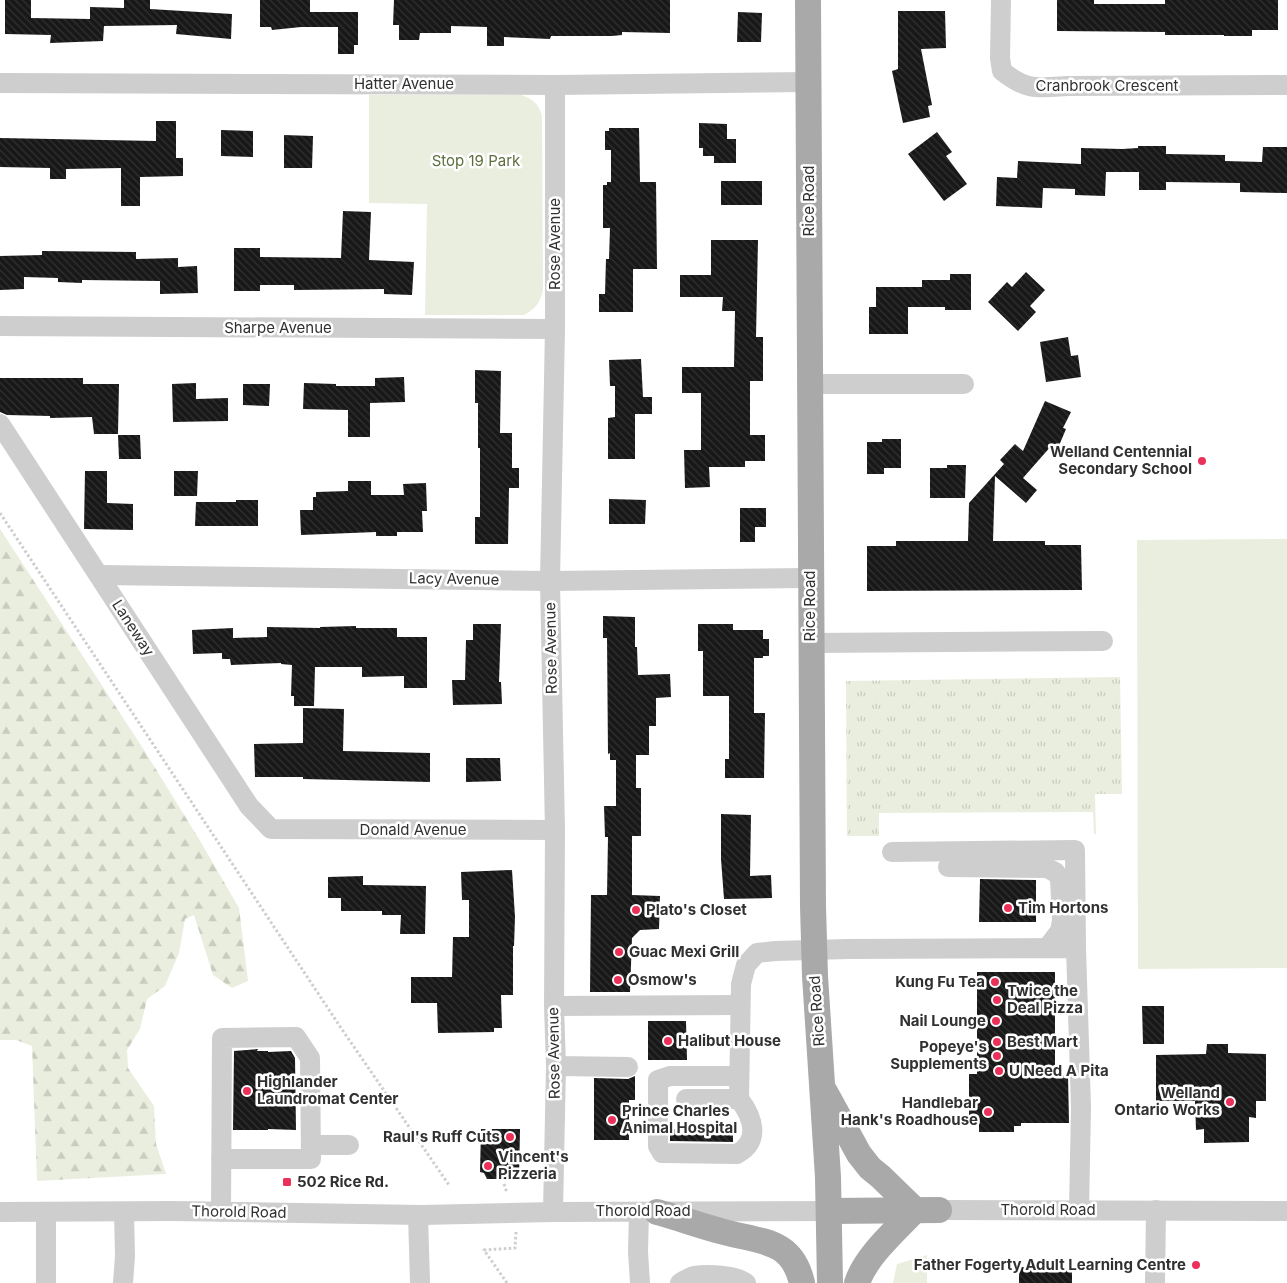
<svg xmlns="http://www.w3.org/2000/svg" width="1287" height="1283" font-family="Inter,sans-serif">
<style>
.grass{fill:url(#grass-tufts)}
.forest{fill:url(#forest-firs)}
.green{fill:#eaeedf}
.building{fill:url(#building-back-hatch)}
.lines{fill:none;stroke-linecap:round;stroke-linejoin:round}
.path{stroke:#cecece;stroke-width:3;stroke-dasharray:2.5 2.5;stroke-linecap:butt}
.minor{stroke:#cecece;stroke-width:20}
.major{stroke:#a9a9a9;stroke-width:26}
.poi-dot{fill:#eb305a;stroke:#fff;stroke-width:2}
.labels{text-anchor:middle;stroke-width:5;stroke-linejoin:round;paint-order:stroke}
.street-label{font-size:15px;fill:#313131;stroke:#fff}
.park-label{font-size:15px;fill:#5c6f3c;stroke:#fff}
.poi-label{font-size:15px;font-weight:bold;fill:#313131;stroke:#fff;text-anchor:start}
</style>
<defs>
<pattern id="grass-tufts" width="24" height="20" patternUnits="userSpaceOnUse" patternTransform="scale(1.25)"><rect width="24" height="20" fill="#eaeedf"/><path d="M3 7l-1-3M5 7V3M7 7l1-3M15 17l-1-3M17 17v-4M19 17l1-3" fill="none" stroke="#c9cdc0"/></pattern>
<pattern id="forest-firs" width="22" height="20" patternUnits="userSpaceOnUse" patternTransform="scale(1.25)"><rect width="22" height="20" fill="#eaeedf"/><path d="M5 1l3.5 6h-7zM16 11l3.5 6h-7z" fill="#c9cdc0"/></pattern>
<pattern id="building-back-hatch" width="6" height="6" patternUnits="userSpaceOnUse" patternTransform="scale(1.25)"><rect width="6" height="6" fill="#181818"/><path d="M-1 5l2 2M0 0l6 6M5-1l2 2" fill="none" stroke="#313131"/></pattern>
</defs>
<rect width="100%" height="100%" fill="#fff"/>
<polygon class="grass" points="1120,677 1122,794 1095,794 1096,834 1094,834 1093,812 879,813 879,836 847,836 846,681"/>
<polygon class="forest" points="0,529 144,750 199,839 239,908 248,981 232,988 213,975 194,915 185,919 179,953 165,986 147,999 140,1029 127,1050 128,1068 154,1106 156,1144 166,1174 37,1181 32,1046 16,1040 0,1040"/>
<g class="green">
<path d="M369,95H521C533,99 539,104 542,116L543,290C540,303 535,309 524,315H425L427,204L369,203Z"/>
<polygon points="1287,539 1287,968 1138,969 1137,540"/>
<polygon points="927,1255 927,1283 893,1283 897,1264"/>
</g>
<g class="building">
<polygon points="5,0 31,0 31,18 90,19 90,7 124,8 124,0 150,0 150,9 232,14 231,39 176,34 177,25 104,26 103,41 50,43 51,35 5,34"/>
<polygon points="260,0 310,0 310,12 358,12 358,45 354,45 354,54 338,54 338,27 301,27 272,30 271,27 260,27"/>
<polygon points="394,0 670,0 670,33 622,32 622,35 612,36 551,36 550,39 504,37 504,46 487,46 487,27 451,26 451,33 420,33 419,40 399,40 399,25 393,25"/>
<polygon points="1057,0 1094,0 1094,4 1165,4 1165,0 1278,0 1278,30 1252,30 1252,36 1224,36 1224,35 1165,35 1165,32 1057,31"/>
<polygon points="898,11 945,11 946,48 921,49 932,105 928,106 930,117 903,123 892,71 898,69"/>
<polygon points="738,12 762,13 761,42 737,42"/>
<polygon points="156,121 176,121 176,158 183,158 183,176 140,177 140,206 121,206 121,168 66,169 66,179 50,179 50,168 0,167 0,138 156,141"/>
<polygon points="699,123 727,124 727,139 736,139 736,163 714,163 714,156 703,156 703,148 699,148"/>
<polygon points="609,128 639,128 640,182 656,182 657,269 633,269 633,312 599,312 599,294 605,294 606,259 609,259 610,228 603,228 603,185 607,185 607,182 611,182 611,150 605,150 605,131 609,131"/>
<polygon points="221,130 253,131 253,157 221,156"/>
<polygon points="937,132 952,152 946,156 967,184 944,201 908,154"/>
<polygon points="284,135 313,136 312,168 284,168"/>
<polygon points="1138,146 1166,146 1166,154 1225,155 1225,161 1262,162 1263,147 1287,147 1287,193 1240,192 1240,183 1166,182 1166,190 1139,190 1139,172 1106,172 1105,196 1075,195 1075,189 1043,188 1042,208 996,206 997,177 1017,178 1018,161 1081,164 1081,148 1122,149 1138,148"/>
<rect x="721" y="181" width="41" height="24"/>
<polygon points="343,211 371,212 369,260 414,262 412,295 384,294 384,289 294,290 294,285 260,285 260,291 234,291 234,248 260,248 260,257 341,258"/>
<polygon points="711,240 758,240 756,337 763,337 763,381 750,381 750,435 765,435 765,461 745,461 745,467 709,467 710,487 685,488 684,450 701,450 701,393 682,393 682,367 734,367 735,311 722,311 723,297 680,297 680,275 711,275"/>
<polygon points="42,251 136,252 136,259 178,258 178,267 197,266 198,293 160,294 160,281 82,280 82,283 58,282 58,278 24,277 24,289 0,290 0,256 42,255"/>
<polygon points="1026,272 1045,290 1030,306 1036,312 1018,331 988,302 1007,282 1012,287"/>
<polygon points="950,274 971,274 971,310 945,310 945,307 908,307 908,334 869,334 869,307 876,307 876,287 922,287 922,280 950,280"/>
<polygon points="1068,337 1071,356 1078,355 1081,377 1046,382 1040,342"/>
<polygon points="641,359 643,397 652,397 652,414 635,414 635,459 608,459 608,418 615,417 615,386 610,386 609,360"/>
<polygon points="475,370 501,371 500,433 512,433 512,468 519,468 519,488 509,488 508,544 475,544 475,517 480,517 480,448 478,448 478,403 475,403"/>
<polygon points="404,377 405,402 370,403 370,437 348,437 348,410 303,409 304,383 336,384 336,386 375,386 375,378"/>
<polygon points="0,378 83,378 83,384 119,384 118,434 94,434 92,417 50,418 50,416 7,415 0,412"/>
<polygon points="196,383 196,399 228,398 228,421 173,422 172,384"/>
<polygon points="243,384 270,384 269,406 243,405"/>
<polygon points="1045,401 1071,412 1063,428 1066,429 1058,448 1052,445 1023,478 1037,490 1026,503 995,476 993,541 1045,541 1045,545 1081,545 1082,590 867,591 867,546 896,546 896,541 968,541 969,503 1004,464 1000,460 1015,444 1023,451"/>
<polygon points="118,435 140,435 141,459 119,459"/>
<polygon points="882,439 901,439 901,468 884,468 884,474 867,474 867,442 882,442"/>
<polygon points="947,465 966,465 965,498 930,498 930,468 947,468"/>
<polygon points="85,471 107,471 107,503 133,504 133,530 84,529"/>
<polygon points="174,471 198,471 197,496 174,496"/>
<polygon points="348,481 371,481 371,495 404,495 403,484 426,483 427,511 422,511 423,532 397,532 397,536 376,536 376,532 301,535 300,510 313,510 313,497 316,497 316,492 348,491"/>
<polygon points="609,499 646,500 645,524 609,524"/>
<polygon points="236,500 258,500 258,526 195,526 196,502 236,502"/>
<polygon points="740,508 766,508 766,527 755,527 755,542 740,542"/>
<polygon points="603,616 635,617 635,647 637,647 638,675 670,674 671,697 656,698 656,726 649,726 649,755 636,755 636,788 641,788 641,836 632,836 632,895 660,896 659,929 640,930 632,938 630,992 590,992 591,895 607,895 608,837 605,837 604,806 616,806 616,760 610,760 610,753 608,754 607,638 603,638"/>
<polygon points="473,624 501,624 499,682 501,682 502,704 453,705 452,680 465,680 466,640 473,640"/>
<polygon points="698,624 733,624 733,630 763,630 763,639 769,639 769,656 763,656 763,658 754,658 754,713 765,713 764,778 725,778 725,759 729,759 729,696 703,696 703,651 698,651"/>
<polygon points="356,626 356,628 397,628 397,637 427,637 427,688 404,688 404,676 362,677 362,667 315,667 314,706 294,706 294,696 291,696 292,665 281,664 281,663 231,665 230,659 222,659 222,653 193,654 192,630 233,628 233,638 267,637 267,627 320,628 320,627"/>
<polygon points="303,708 344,709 343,751 430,753 430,782 303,779 303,777 255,777 254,744 303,743"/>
<polygon points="466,758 500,758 501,781 466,782"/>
<polygon points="721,814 751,815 750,876 771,875 772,898 724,899 721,859"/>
<polygon points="512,870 515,917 514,946 513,946 513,995 501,995 502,1028 494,1028 494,1032 438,1033 437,1003 411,1003 411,977 452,977 453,937 469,937 469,900 462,900 461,872"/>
<polygon points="363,876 363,885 426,886 425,934 400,934 401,915 382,915 382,911 341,911 341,898 328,898 328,877"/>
<polygon points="980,879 1036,880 1036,922 979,922"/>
<polygon points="977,972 1055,972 1055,1075 1068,1075 1069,1123 1021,1123 1021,1126 1014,1126 1014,1132 979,1132 979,1123 969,1123 969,1074 977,1074"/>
<polygon points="1142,1006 1164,1006 1164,1044 1143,1044"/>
<polygon points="648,1021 686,1021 687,1060 648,1060"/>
<polygon points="1207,1044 1228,1044 1228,1053 1266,1054 1266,1101 1256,1101 1256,1118 1249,1117 1249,1142 1204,1143 1204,1129 1196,1130 1195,1101 1156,1101 1156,1055 1206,1054"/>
<polygon points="258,1049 257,1051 268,1051 268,1052 291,1051 295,1058 296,1130 268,1129 268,1130 233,1130 234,1051"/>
<polygon points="635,1076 635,1100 629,1100 629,1140 594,1140 594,1078 628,1079"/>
<polygon points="481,1129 520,1129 519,1179 487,1179 484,1173 480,1172"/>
<polygon points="670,1129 733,1129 733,1142 670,1141"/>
<polygon points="1019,1267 1072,1269 1072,1283 1019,1283"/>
</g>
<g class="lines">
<g class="path">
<polyline points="0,513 343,1031 449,1185"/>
<polyline points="504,1184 507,1193"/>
<polyline points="507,1283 484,1250 515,1248 516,1232"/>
</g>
<g class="minor">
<path d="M1001,0L1000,58L1002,71C1027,91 1037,88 1067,86L1287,85"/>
<polyline points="0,83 555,85 809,82"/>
<polyline points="0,326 555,329"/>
<polyline points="810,384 964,384"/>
<polyline points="0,424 249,806 271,829 555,830"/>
<polyline points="99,575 550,581 810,578"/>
<polyline points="811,643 1103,641"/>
<polyline points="892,852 1075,850 1076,948"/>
<polyline points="948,867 1047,868 1055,872 1060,878 1062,921 1060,931 1047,948"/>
<polyline points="554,1006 739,1005"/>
<polyline points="556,1066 628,1067"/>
<path d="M739,1076H670L658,1080V1146L662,1153L737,1154C761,1141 753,1117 739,1099"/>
<polyline points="686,1099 739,1099 741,984 746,965 757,953 775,951 848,949 1076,948 1081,1107 1079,1210"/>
<polyline points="311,1145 349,1145"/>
<polyline points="939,1210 1287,1211"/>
<polyline points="0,1212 172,1211 422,1215 553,1212 829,1211"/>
<polyline points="221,1212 222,1038 296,1037 310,1058 311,1159 221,1159"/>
<polyline points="553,1212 556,1066 554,1006 555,830 550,581 555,329 555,85"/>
<polyline points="639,1212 638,1252 640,1283"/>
<polyline points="418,1215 420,1282"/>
<polyline points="46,1283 46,1212"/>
<polyline points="123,1283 125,1256 124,1212"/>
<path d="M680,1283C684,1281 689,1277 694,1276C708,1274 735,1275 746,1283"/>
<polyline points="1155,1283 1156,1210"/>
</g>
<g class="major">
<polyline points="808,0 813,906 815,976 828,1177 830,1283"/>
<path d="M825,1092L859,1154L870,1168L881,1177L915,1210C896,1230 866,1256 857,1283"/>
<polyline points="829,1211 939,1210"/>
<path d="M657,1212C679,1218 701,1226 724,1232C761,1242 792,1239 802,1283"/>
</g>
</g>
<g class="poi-dot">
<circle cx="1202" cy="461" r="5"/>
<circle cx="1008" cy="908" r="5"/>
<circle cx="636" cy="910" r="5"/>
<circle cx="619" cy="952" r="5"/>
<circle cx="618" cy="980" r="5"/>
<circle cx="995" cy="982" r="5"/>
<circle cx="997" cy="1000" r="5"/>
<circle cx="996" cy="1021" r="5"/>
<circle cx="668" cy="1041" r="5"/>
<circle cx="997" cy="1042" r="5"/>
<circle cx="997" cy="1056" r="5"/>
<circle cx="999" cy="1071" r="5"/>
<circle cx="247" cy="1091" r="5"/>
<circle cx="1230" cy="1102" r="5"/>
<circle cx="988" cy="1112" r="5"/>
<circle cx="612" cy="1120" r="5"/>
<circle cx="510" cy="1137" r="5"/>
<circle cx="488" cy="1166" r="5"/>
<rect x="282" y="1177" width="10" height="10" rx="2.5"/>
<circle cx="1196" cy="1265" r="5"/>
</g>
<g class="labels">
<g class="street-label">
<text x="404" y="89">Hatter Avenue</text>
<text x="1107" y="91">Cranbrook Crescent</text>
<text transform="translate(809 201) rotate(-90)" y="5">Rice Road</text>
<text transform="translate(555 244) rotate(-90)" y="5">Rose Avenue</text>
<text x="278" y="333">Sharpe Avenue</text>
<text transform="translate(454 579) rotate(1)" y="5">Lacy Avenue</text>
<text transform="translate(810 606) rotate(-90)" y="5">Rice Road</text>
<text transform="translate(133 628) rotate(57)" y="5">Laneway</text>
<text transform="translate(551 648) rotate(-91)" y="5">Rose Avenue</text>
<text x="413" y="835">Donald Avenue</text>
<text transform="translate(817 1011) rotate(-94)" y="5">Rice Road</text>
<text transform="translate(554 1053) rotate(-91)" y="5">Rose Avenue</text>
<text x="1048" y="1215">Thorold Road</text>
<text x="643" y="1216">Thorold Road</text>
<text transform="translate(239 1212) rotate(1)" y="5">Thorold Road</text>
</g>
<g class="park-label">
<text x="476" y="166">Stop 19 Park</text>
</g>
<g class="poi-label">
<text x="1192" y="457" text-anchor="end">Welland Centennial<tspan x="1192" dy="17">Secondary School</tspan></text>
<text x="1018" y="913">Tim Hortons</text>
<text x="646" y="915">Plato's Closet</text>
<text x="629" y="957">Guac Mexi Grill</text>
<text x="628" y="985">Osmow's</text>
<text x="985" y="987" text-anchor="end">Kung Fu Tea</text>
<text x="1007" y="996">Twice the<tspan x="1007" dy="17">Deal Pizza</tspan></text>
<text x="986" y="1026" text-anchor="end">Nail Lounge</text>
<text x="678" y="1046">Halibut House</text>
<text x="1007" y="1047">Best Mart</text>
<text x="987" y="1052" text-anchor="end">Popeye's<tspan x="987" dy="17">Supplements</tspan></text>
<text x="1009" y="1076">U Need A Pita</text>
<text x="257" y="1087">Highlander<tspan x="257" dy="17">Laundromat Center</tspan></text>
<text x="1220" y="1098" text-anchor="end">Welland<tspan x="1220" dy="17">Ontario Works</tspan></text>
<text x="978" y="1108" text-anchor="end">Handlebar<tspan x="978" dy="17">Hank's Roadhouse</tspan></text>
<text x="622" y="1116">Prince Charles<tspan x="622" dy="17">Animal Hospital</tspan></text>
<text x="500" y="1142" text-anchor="end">Raul's Ruff Cuts</text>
<text x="498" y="1162">Vincent's<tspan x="498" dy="17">Pizzeria</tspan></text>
<text x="297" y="1187">502 Rice Rd.</text>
<text x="1186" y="1270" text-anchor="end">Father Fogerty Adult Learning Centre</text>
</g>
</g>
</svg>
